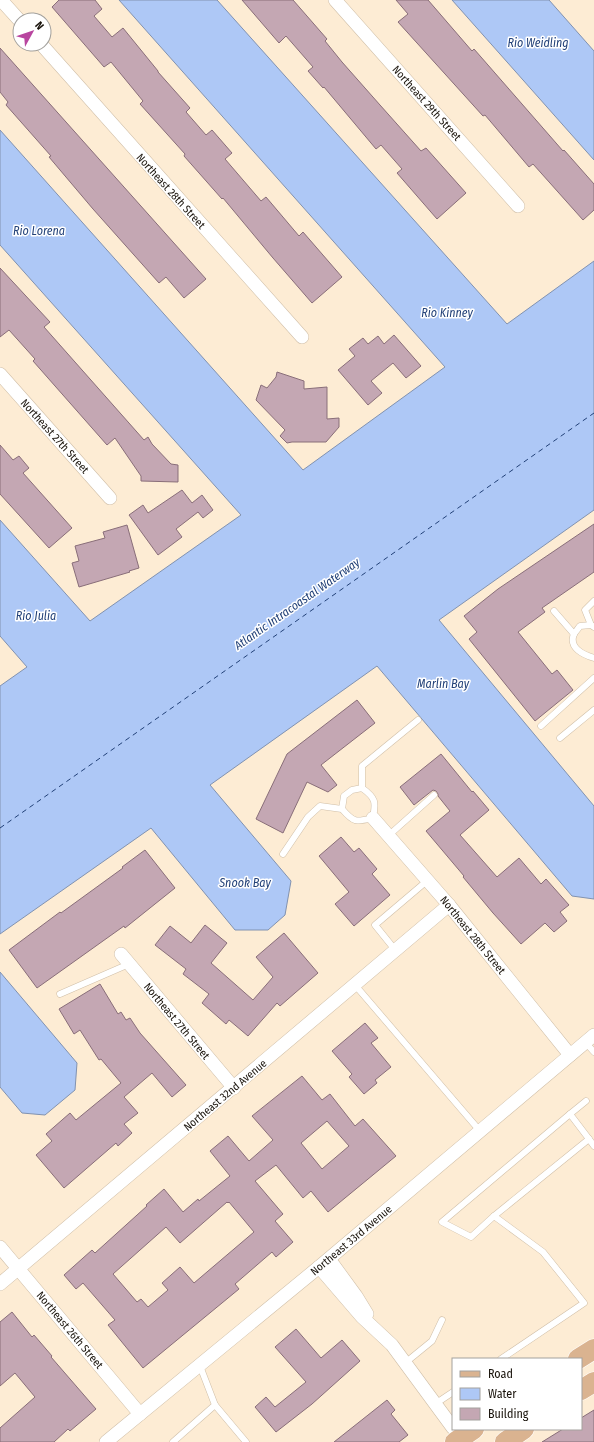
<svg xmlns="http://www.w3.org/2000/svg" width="594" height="1442" font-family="'Fira Sans Condensed',sans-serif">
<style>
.water{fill:#aec8f6;stroke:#8192b0}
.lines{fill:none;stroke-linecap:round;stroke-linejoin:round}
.ferry{stroke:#224178;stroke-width:1;stroke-dasharray:5 4;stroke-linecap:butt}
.building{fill:#c4a7b3;stroke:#896e79;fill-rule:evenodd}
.lane-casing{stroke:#d0bfa8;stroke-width:7}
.street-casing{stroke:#d0bfa8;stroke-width:14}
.primary-casing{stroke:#fff;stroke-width:21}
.lane{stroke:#fff;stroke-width:6}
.street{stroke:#fff;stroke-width:13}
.primary{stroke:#dab390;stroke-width:20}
.labels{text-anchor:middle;stroke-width:3;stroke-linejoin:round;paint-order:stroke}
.street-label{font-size:11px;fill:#19130b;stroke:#fff}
.water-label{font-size:12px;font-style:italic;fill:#224178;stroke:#fff}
</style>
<rect width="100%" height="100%" fill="#fdecd4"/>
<g class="water">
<polygon points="119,0 217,0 507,324 594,261 594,510 439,620 594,806 594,899 572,896 377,666 210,785 291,881 285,915 268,930 235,930 151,828 0,934 0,686 27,667 0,636 0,520 90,621 241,515 0,245 0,130 303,470 445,367"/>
<polygon points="452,0 549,0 594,51 594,160"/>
<polygon points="0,972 77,1063 75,1090 45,1115 22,1113 0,1087"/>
</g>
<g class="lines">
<polyline class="ferry" points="0,828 594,413"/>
</g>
<g class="building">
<polygon points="59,0 95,0 102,9 94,16 112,37 123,28 158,71 158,72 190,108 186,112 206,135 212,130 232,153 225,159 261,201 266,197 299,236 303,232 342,277 312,303 273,258 223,198 222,199 184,156 185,154 140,104 143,101 111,62 104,67 52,7"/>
<polygon points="242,0 293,0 327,39 325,41 342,62 380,105 421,151 426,148 466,193 437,219 397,173 402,169 381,145 376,149 324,87 323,88 308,71 313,67 286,36 279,43"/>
<polygon points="396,0 428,0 472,51 474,49 563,151 564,150 594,184 594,210 583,220 533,164 529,167 485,115 483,116 398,22 408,14"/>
<polygon points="0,48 206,279 184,298 166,277 159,283 93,209 49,157 51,156 6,105 8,102 0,92"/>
<polygon points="0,268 50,322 44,327 144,440 148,437 152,444 171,464 178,465 178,482 141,481 141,476 115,438 107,445 33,361 35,359 9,330 0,337"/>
<polygon points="394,335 421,366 406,378 393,363 371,381 382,393 368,405 338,370 355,356 349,349 363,338 368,344 378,336 384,344"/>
<polygon points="277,372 304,381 304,389 327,387 327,419 339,418 339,427 326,442 292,442 287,443 280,436 285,430 256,400 261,385 267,388 276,377"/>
<polygon points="0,445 13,460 19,456 29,468 23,473 72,528 49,548 0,494"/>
<polygon points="182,490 192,503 202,495 213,510 203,518 198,512 176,529 182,537 158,555 129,515 143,505 148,513"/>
<polygon points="594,524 594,572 542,608 545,612 518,632 552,674 557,670 573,690 535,721 469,639 477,632 464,616 498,589"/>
<polygon points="127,525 139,568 129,571 130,572 79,587 72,563 79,561 75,546 105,538 103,532"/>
<polygon points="357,700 375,723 321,765 337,785 328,792 307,782 283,833 256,819 287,754"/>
<polygon points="441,754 472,792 473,791 489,810 460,835 497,877 519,858 541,884 546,879 569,905 560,912 567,921 554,932 545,923 521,944 493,913 463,877 464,876 426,831 450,811 438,796 438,794 436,791 433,790 414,805 400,787"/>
<polygon points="341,837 354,852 359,848 377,869 372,874 390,895 354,926 335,904 349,892 319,856"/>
<polygon points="145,850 175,888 125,928 124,926 37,988 9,950 60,912 61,913 123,868 122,867"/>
<polygon points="205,925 227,943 211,963 253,1000 273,977 256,957 284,933 318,973 280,1006 277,1003 248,1036 229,1020 226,1024 202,1003 209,994 183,974 186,969 155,945 170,926 191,943"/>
<polygon points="100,984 118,1014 121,1012 126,1020 130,1018 140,1033 186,1085 172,1097 152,1073 124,1097 138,1113 124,1124 132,1133 118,1146 116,1143 64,1188 36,1155 52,1141 46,1134 70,1113 76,1120 121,1083 101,1059 99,1060 80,1030 74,1034 59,1009"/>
<polygon points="365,1023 378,1038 371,1043 391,1067 375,1080 377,1083 364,1094 349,1077 352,1074 332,1051"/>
<path d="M302,1076L322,1100L330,1094L355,1126L363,1119L396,1156L328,1212L311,1191L303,1198L276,1165L255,1181L283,1214L275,1221L293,1242L276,1257L272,1252L235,1284L239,1289L143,1368L108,1325L115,1320L83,1283L76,1289L64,1275L92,1250L95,1253L147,1206L146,1205L164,1189L183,1212L198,1199L199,1201L230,1176L210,1151L228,1136L249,1161L273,1140L252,1116ZM327,1121L349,1146L322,1169L301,1143ZM227,1202L228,1203L229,1202L254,1232L194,1283L180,1267L162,1283L168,1290L148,1307L141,1299L137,1302L113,1274L166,1227L180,1243Z"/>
<polygon points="12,1312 32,1337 34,1335 52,1356 51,1357 96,1409 70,1431 68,1429 54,1442 0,1442 0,1428 35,1397 15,1373 0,1386 0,1322"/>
<polygon points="296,1329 321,1358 342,1340 360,1361 312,1404 276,1432 255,1407 266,1397 275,1407 306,1382 275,1347"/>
<polygon points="387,1400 395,1410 391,1414 408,1435 399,1442 334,1442"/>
<polygon points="594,1410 594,1442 542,1442 563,1429 581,1429 581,1418"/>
</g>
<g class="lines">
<g class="lane-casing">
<g id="lane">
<polyline points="554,611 574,634"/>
<polyline points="591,625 585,610 594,601"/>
<path d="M594,627L591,625L580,626C578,629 575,632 574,634C568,648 584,655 594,658"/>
<polyline points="541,726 594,678"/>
<polyline points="560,738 594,710"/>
<polyline points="342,809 344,796 352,790 362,788"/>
<polyline points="388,836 434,795"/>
<path d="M283,854L308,817L320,806L342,809C354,823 356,822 373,818C376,802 376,798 362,788V766L418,720"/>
<polyline points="396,951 375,925 428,880"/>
<polyline points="355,985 480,1131"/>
<polyline points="60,994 129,964"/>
<polyline points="585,1042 594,1052"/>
<polyline points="570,1114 586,1101"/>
<polyline points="494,1216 471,1237 442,1222 570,1114 589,1139"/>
<polyline points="501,1359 584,1303 543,1252 494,1216 589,1139 594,1146"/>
<polyline points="405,1363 432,1341 442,1320"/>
<polyline points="435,1404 453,1392"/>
<polyline points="215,1405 246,1442"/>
<polyline points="173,1442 215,1405 200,1366"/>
</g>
</g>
<g class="street-casing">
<g id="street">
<polyline points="1,0 20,21"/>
<polyline points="335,0 518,206"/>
<polyline points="41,44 302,337"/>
<polyline points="0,374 110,498"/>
<polyline points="373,818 449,905 570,1055"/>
<polyline points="121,954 234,1088"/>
<polyline points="0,1247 140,1414"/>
<polyline points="329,1259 356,1296 367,1314"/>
<polyline points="319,1267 362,1317 392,1345 453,1428"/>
<polyline points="0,1284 449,905"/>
<polyline points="106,1442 319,1267 594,1035"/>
</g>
</g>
<g class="primary-casing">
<g id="primary">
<polyline points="578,1359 594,1349"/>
<polyline points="581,1390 594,1382"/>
<polyline points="455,1442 474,1429"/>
<polyline points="505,1442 524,1429"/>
</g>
</g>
<use href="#lane" class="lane"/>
<use href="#street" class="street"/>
<use href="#primary" class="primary"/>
</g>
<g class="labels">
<g class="street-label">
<text transform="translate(427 103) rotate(48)" y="4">Northeast 29th Street</text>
<text transform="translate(171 191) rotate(48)" y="4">Northeast 28th Street</text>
<text transform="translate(55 436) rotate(48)" y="4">Northeast 27th Street</text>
<text transform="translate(473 935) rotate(51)" y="4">Northeast 28th Street</text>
<text transform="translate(177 1021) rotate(50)" y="4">Northeast 27th Street</text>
<text transform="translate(225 1095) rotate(-40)" y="4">Northeast 32nd Avenue</text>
<text transform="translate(351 1240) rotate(-40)" y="4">Northeast 33rd Avenue</text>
<text transform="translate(70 1330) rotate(50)" y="4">Northeast 26th Street</text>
</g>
<g class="water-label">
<text x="538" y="47">Rio Weidling</text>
<text x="39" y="235">Rio Lorena</text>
<text x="447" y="317">Rio Kinney</text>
<text transform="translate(297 604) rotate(-35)" y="4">Atlantic Intracoastal Waterway</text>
<text x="36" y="620">Rio Julia</text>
<text x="443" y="688">Marlin Bay</text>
<text x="245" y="887">Snook Bay</text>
</g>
</g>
<rect x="452" y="1358" width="130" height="72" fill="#ffffff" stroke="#a3a19d"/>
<rect x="460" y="1371" width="20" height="6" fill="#dab390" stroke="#a3a19d"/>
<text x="488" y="1378" font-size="12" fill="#19130b">Road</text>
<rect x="460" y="1388" width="20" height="12" fill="#aec8f6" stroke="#a3a19d"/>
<text x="488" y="1398" font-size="12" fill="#19130b">Water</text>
<rect x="460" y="1408" width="20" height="12" fill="#c4a7b3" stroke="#a3a19d"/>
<text x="488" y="1418" font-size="12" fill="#19130b">Building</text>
<g transform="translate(32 32) rotate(50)"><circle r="19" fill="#ffffff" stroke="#a3a19d"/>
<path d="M0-3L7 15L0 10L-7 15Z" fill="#b8459f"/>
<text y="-6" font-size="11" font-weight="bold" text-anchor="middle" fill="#19130b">N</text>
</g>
</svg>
